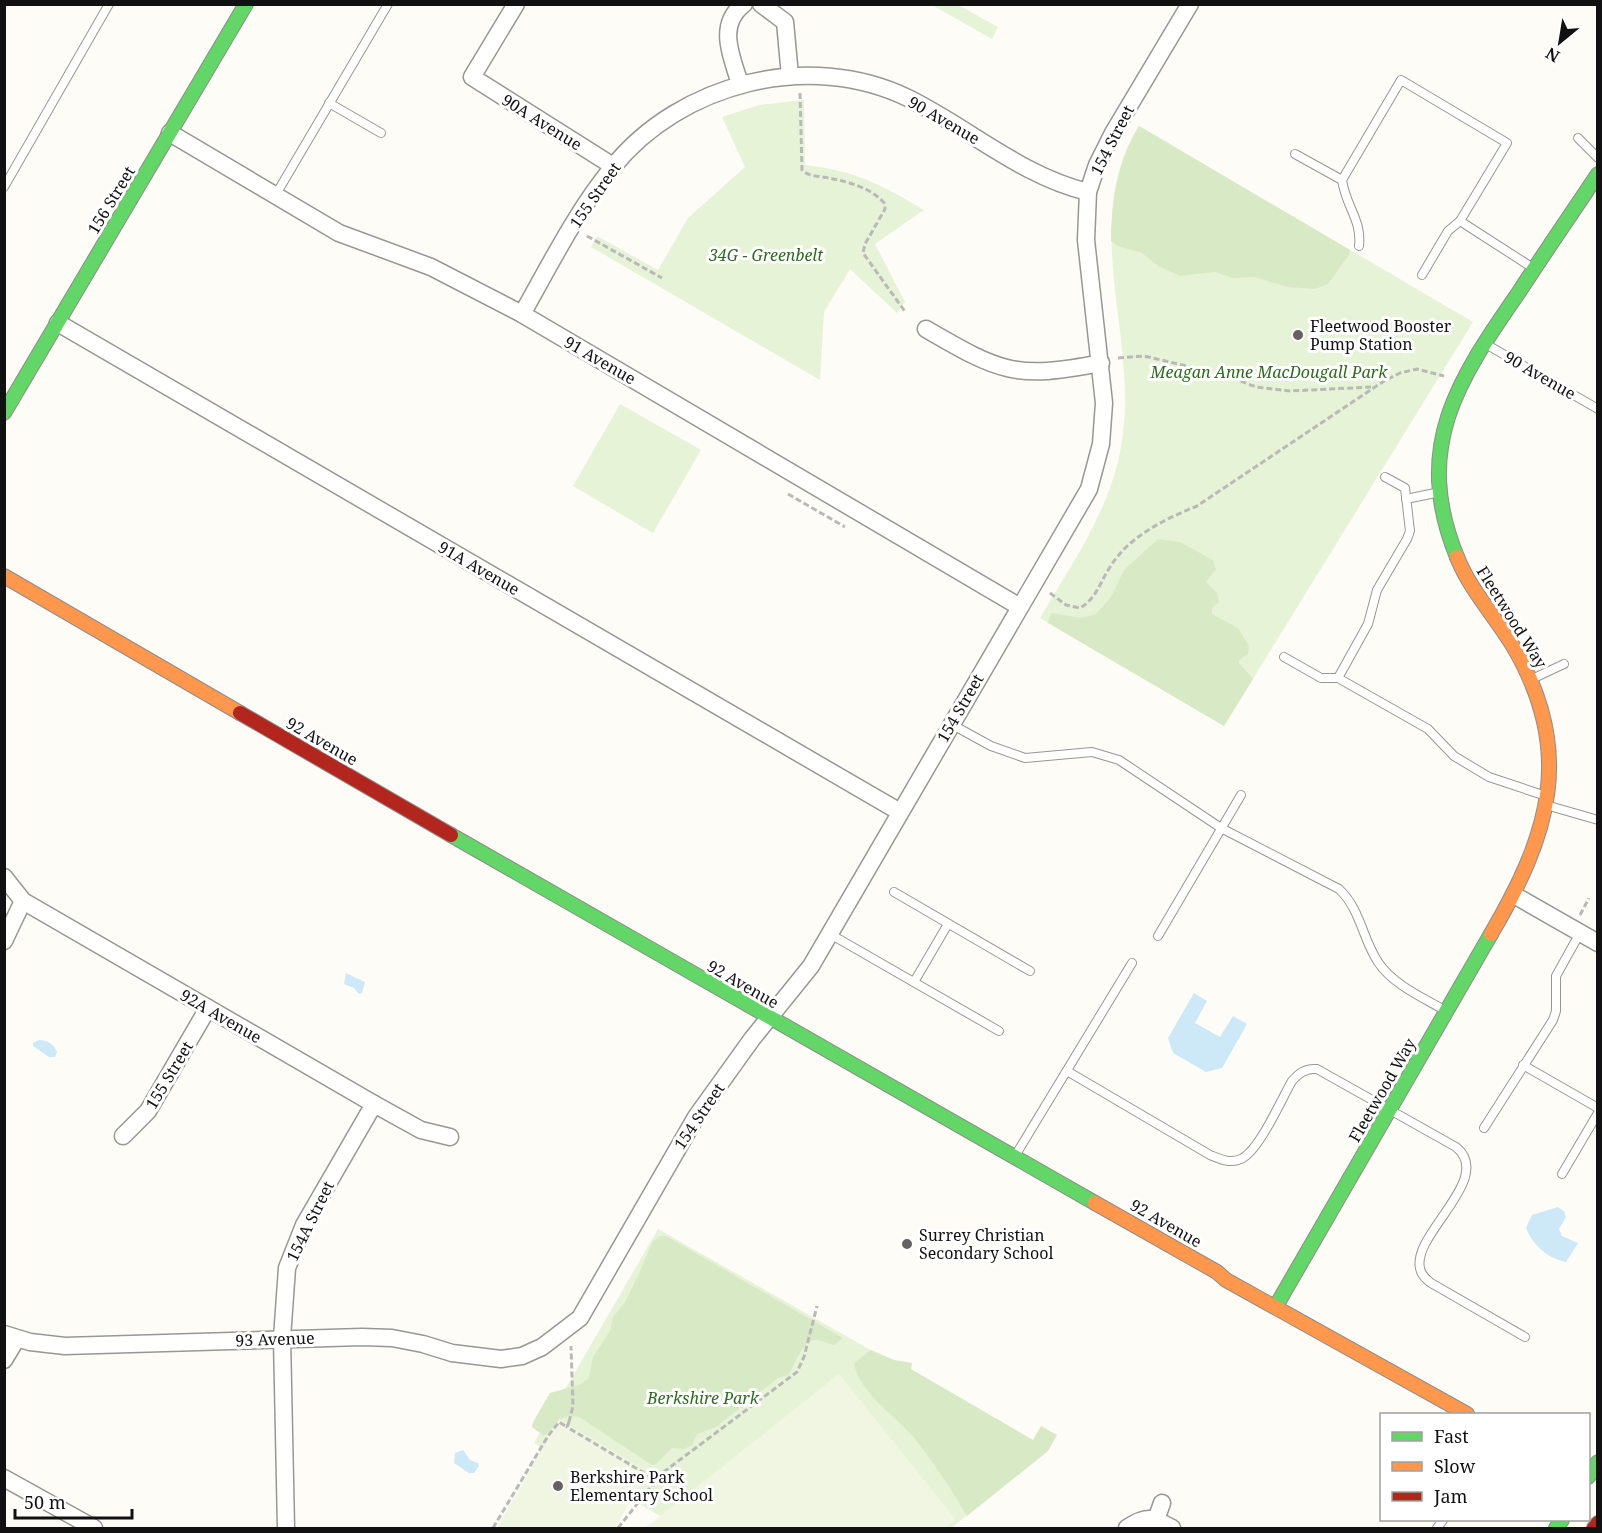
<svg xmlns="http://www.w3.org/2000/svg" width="1602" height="1533" font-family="'Noto Serif',serif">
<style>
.green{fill:#e7f3d7}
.forest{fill:#d8eac5}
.pitch{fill:#f0f6e1}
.water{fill:#cde8f7}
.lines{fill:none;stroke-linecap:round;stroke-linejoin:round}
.lane-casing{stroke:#979795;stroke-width:10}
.street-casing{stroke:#979795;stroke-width:19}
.fast-casing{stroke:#8e8d8b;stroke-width:16}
.slow-casing{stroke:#8e8d8b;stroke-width:16}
.jam-casing{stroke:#8e8d8b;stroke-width:16}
.path{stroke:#b9b9b8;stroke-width:3;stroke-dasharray:6 3;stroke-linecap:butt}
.lane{stroke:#fffffe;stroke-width:8}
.street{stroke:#fffffe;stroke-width:16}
.fast{stroke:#63d668;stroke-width:14}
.slow{stroke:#ff974d;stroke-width:14}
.jam{stroke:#b3261e;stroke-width:14}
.poi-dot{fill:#646362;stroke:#fff;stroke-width:2}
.labels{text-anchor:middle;stroke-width:6;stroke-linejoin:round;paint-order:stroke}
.street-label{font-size:16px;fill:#111;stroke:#fff}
.park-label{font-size:16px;font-style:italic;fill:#2f6b1f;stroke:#fff}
.poi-label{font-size:16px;fill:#111;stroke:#fff;text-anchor:start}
</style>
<rect width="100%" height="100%" fill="#fdfcf7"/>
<g class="green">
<polygon points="932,5 958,5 998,27 992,39"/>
<path d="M804,100L805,165C856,171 880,184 924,210L875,244L905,302L897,313L850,269L824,312L820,380L591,247L597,236L658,270L688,218L745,167L722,117L759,105Z"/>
<path d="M1139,126L1473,322L1224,726L1040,618C1074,560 1115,503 1123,434C1136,332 1080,220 1139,126Z"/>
<polygon points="620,404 701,450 653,533 573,486"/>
<polygon points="658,1229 1048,1451 951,1528 681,1528 534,1443"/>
</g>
<g class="forest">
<path d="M1139,126L1350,250L1349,255L1328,284L1315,289L1288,287L1254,277L1233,278L1215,272L1180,276L1158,266L1142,253L1118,246L1111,241C1112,200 1117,162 1139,126Z"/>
<polygon points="1158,539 1180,542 1213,560 1216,569 1206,582 1217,593 1219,602 1212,608 1212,614 1238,628 1249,646 1248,654 1239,660 1239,663 1253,679 1224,726 1048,623 1051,613 1081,618 1096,614 1111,597 1124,570"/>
<path d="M661,1236H666L843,1338L834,1345C827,1344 821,1339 815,1340C801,1341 796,1365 788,1375L778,1378L716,1427L697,1434L692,1445L684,1449L672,1448L656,1464L652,1465L579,1417C560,1412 557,1425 544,1436L532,1427L533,1422L550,1393L579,1385L589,1378L593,1357L610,1331L613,1317L625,1302L636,1280L653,1241Z"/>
<path d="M871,1350L894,1360L912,1363L911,1369L1033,1440L1041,1426L1057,1435L1048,1451L967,1516C951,1489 934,1463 915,1439C896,1416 859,1393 854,1363Z"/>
</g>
<g class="pitch">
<polygon points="839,1374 956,1520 945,1528 645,1528"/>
<polygon points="559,1419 648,1472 615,1528 497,1528"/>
</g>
<g class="water">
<polygon points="346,973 365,982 362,993 359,994 354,988 344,984"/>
<polygon points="1194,993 1207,1001 1195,1023 1220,1037 1233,1016 1247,1024 1222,1068 1206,1072 1173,1053 1168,1038"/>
<path d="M39,1040C47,1040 54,1044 57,1052L55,1057H49L33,1046V1043Z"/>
<path d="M1558,1207L1564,1211L1566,1217L1559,1229L1562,1236L1578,1243L1566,1262C1547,1258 1533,1245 1526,1228L1532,1215Z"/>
<polygon points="463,1450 470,1460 478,1463 479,1466 474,1473 469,1473 454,1463 455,1453"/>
</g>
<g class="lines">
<g class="lane-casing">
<g id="lane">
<polyline points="329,103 381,133"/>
<polyline points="1578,138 1598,158"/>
<polyline points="1295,154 1342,180"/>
<polyline points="4,187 109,4"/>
<polyline points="275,196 388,4"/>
<polyline points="1460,221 1533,268"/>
<path d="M1359,246C1362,220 1346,207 1342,180L1401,80L1507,143L1460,221L1448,231L1422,275"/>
<polyline points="1484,343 1598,409"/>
<polyline points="1406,499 1440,492"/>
<polyline points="1284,657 1321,678 1338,678 1428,729 1454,756 1489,777 1546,796"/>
<polyline points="1338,678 1368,624 1377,590 1407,539 1410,531 1405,488 1385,477"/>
<polyline points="1532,679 1564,664"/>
<path d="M951,724L991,746L1025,758L1092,752L1119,760L1221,828L1339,889C1361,910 1362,938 1378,962C1393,985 1424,998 1446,1011"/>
<polyline points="1546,805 1598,820"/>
<polyline points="894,892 1030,971"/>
<polyline points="830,934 999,1031"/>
<polyline points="1158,936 1241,795"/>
<polyline points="914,982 948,924"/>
<polyline points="1523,1065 1598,1108"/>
<path d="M1067,1071L1210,1155C1220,1159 1230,1164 1241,1159C1259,1151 1281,1100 1292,1081C1299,1073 1306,1068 1317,1069L1456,1147C1495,1178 1412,1234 1420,1268C1421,1275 1426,1279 1431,1283L1525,1337"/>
<polyline points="1484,1128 1553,1020 1556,1011 1556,976 1580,933"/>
<polyline points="1015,1156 1132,963"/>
<polyline points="1562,1174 1598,1113"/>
<polyline points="1437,1528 1443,1520"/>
</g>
</g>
<g class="street-casing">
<g id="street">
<polyline points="516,4 472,77 613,166"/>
<polyline points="761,4 785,22 790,76"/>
<path d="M740,84C732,57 716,25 744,4"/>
<polyline points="170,133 339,233 431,267 522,314 1020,607"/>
<path d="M522,314C550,265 576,212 612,168C680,83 809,50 908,98C969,128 1021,176 1088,192"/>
<polyline points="58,323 900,812"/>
<path d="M926,329C1000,372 1015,380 1101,363"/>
<polyline points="4,877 23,901 374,1104 421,1130 450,1137"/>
<polyline points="1514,895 1598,943"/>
<polyline points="4,941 23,901"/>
<polyline points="123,1136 148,1111 208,1008"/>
<polyline points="4,1334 30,1342 65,1346 362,1337 392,1338 423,1344 452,1353 501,1359 522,1356 542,1347 580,1318 696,1117 752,1039 811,966 1089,489 1101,444 1104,403 1086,240 1088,192 1097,165 1113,133 1190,4"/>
<polyline points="4,1360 16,1340"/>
<polyline points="4,1478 94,1528"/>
<polyline points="1156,1520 1172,1528"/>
<polyline points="286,1528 282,1338 287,1268 304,1225 374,1104"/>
<path d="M1127,1528C1136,1522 1145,1517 1156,1520L1162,1503"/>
</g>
</g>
<g class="fast-casing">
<g id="fast">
<polyline points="4,413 246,4"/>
<path d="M1457,557C1412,447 1458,380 1519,292C1545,252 1572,213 1598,174"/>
<polyline points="451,835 1095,1203"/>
<polyline points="1276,1306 1491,934"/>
<polyline points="1588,1477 1598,1462"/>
<polyline points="1556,1528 1562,1520"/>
</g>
</g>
<g class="slow-casing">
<g id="slow">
<path d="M1457,557C1470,590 1495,616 1513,646C1576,752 1549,835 1491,934"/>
<polyline points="4,576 240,713"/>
<polyline points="1095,1203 1217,1272 1226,1280 1467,1414"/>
</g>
</g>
<g class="jam-casing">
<g id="jam">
<polyline points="240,713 451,835"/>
<polyline points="1594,1528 1598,1523"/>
</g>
</g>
<g class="path">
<path d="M800,93L802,170C809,177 820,176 829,178C849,182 872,188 885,204V209L865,244L863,253L906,313"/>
<polyline points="587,236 662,278"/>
<polyline points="1118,358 1144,356 1225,375 1256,387 1290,391 1371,387"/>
<polyline points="788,494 845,527"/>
<path d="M1050,593L1066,605L1080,608C1097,598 1100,582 1110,567C1129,536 1165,519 1197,506L1384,381L1400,373L1417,369L1444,376"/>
<polyline points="1580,915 1589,898"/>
<polyline points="569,1422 567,1427 656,1480"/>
<polyline points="569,1422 573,1406 571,1346"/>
<polyline points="493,1528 548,1436 559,1422 567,1427"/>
<polyline points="618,1528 661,1474 797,1372 804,1357 817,1306"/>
</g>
<use href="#lane" class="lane"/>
<use href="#street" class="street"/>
<use href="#fast" class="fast"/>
<use href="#slow" class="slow"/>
<use href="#jam" class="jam"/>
</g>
<g class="poi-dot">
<circle cx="1298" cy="335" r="6"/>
<circle cx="907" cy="1244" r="6"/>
<circle cx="558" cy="1486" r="6"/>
</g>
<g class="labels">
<g class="street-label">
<text transform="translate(944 120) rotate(30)" y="6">90 Avenue</text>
<text transform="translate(542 122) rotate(32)" y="6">90A Avenue</text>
<text transform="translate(1112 140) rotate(-63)" y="6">154 Street</text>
<text transform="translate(595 195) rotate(-55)" y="6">155 Street</text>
<text transform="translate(111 200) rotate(-59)" y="6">156 Street</text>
<text transform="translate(600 360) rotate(30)" y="6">91 Avenue</text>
<text transform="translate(1540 375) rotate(30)" y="6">90 Avenue</text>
<text transform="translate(479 568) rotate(30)" y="6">91A Avenue</text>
<text transform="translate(1512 617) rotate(58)" y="6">Fleetwood Way</text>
<text transform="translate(960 708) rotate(-60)" y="6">154 Street</text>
<text transform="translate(322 741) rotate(30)" y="6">92 Avenue</text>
<text transform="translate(743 984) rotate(30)" y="6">92 Avenue</text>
<text transform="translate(221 1016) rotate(30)" y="6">92A Avenue</text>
<text transform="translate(169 1075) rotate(-59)" y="6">155 Street</text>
<text transform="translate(1382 1090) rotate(-60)" y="6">Fleetwood Way</text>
<text transform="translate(699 1116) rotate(-56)" y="6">154 Street</text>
<text transform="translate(310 1221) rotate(-64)" y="6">154A Street</text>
<text transform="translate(1166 1223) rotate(30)" y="6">92 Avenue</text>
<text transform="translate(275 1339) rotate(-2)" y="6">93 Avenue</text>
</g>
<g class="park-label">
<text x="766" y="261">34G - Greenbelt</text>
<text x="1269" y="378">Meagan Anne MacDougall Park</text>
<text x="703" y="1404">Berkshire Park</text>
</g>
<g class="poi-label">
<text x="1310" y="332">Fleetwood Booster<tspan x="1310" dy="18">Pump Station</tspan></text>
<text x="919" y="1241">Surrey Christian<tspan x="919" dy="18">Secondary School</tspan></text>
<text x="570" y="1483">Berkshire Park<tspan x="570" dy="18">Elementary School</tspan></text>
</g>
</g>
<rect width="1602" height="1533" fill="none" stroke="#111111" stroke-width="12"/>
<rect x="1380" y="1413" width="210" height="108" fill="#ffffff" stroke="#a0a0a0" stroke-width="1.5"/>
<rect x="1392" y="1432" width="30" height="9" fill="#63d668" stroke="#a0a0a0" stroke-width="1.5"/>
<text x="1434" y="1443" font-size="18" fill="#111111">Fast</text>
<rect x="1392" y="1462" width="30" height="9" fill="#ff974d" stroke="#a0a0a0" stroke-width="1.5"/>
<text x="1434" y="1473" font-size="18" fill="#111111">Slow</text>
<rect x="1392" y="1492" width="30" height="9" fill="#b3261e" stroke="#a0a0a0" stroke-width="1.5"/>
<text x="1434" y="1503" font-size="18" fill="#111111">Jam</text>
<g transform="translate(1560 42) rotate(210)" stroke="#ffffff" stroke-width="4.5" paint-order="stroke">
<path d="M0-4.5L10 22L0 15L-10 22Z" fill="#111111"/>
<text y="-9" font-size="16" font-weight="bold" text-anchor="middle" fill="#111111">N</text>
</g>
<path d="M15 1509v9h117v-9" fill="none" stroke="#111111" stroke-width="3"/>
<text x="24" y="1509" font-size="18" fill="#111111" stroke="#ffffff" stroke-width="4.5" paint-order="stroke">50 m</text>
</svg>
